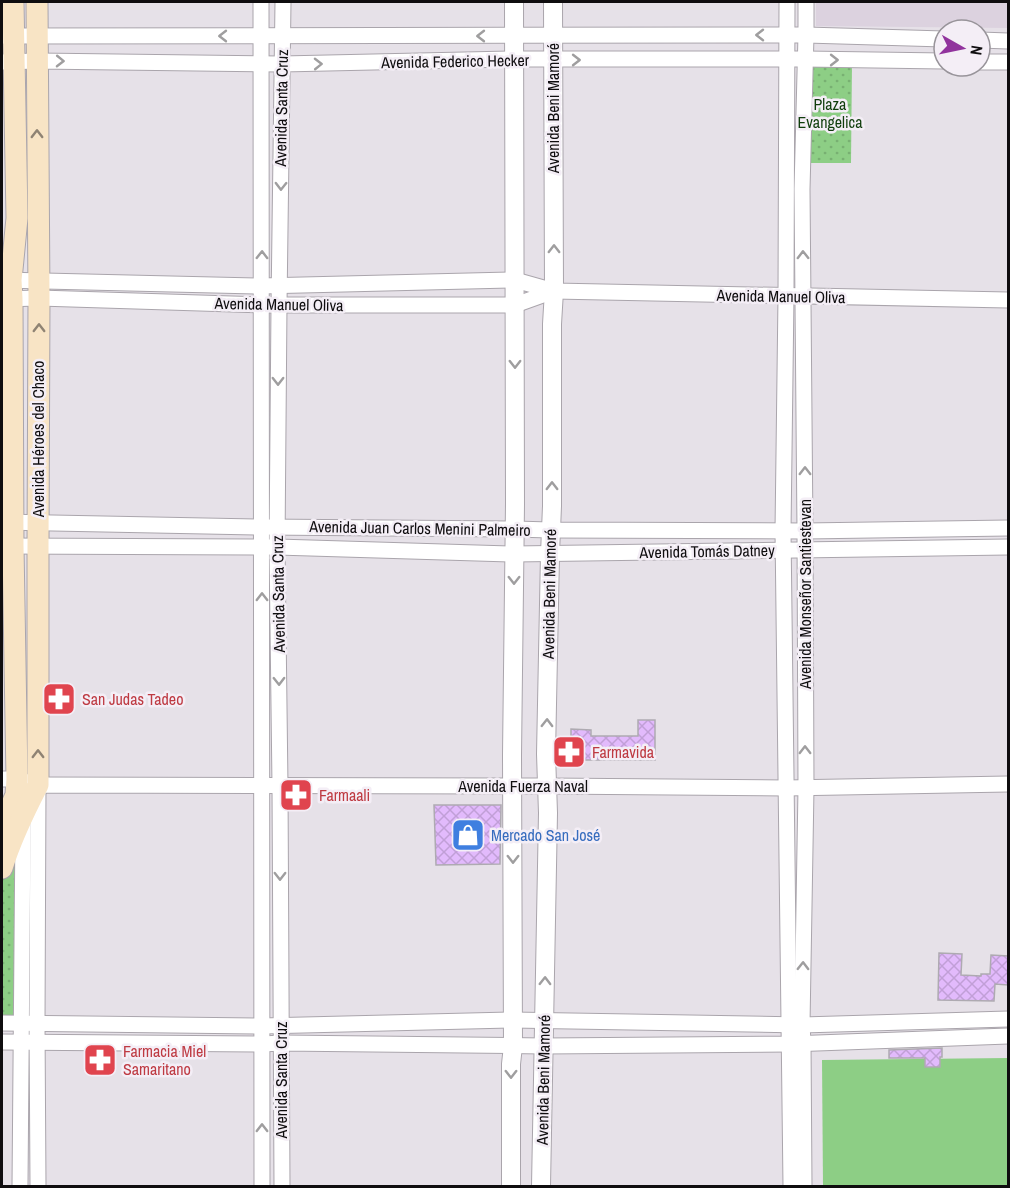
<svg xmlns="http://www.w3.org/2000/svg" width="1010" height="1188" font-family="'Archivo Narrow',sans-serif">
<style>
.built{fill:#dcd2df}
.park{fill:url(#park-dots)}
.pitch{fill:#8dce85}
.building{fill:url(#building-cross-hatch);stroke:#aeaab1;stroke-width:1.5}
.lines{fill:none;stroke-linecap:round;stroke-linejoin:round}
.minor-casing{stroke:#aaa5ac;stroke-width:17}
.tertiary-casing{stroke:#aaa5ac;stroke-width:20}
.secondary-casing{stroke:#aaa5ac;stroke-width:23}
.minor{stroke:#fff;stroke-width:15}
.tertiary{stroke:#fff;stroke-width:18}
.secondary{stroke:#f8e4c5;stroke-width:21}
.oneway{stroke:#9f9e9f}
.oneway2{stroke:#8f8373}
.labels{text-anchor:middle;stroke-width:5;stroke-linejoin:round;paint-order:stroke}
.street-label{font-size:16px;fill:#0f0d0f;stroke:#f4eef6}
.park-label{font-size:16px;fill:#103e0c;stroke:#f4eef6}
.health-label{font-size:16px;fill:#be3a42;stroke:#f4eef6;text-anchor:start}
.shop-label{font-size:16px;fill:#366cbe;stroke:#f4eef6;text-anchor:start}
</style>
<defs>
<pattern id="park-dots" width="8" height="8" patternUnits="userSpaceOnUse" patternTransform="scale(1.5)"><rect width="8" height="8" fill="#8dce85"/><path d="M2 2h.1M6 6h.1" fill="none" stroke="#78b072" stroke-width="1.8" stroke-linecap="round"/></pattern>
<pattern id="building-cross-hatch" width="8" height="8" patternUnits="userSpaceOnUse" patternTransform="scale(1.5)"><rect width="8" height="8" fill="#e2bafc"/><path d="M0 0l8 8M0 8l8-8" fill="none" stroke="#c19fd7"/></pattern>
</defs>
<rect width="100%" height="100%" fill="#e6e1e8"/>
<polygon class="built" points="816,2 1008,2 1008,28 816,26"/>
<g class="park">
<polygon points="810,63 852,63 851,163 809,163"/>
<polygon points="9,859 16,860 14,1017 2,1017 2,882"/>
</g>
<polygon class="pitch" points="1008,1058 1008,1186 823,1186 822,1060"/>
<g class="building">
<polygon points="638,720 655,720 655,760 559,760 559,748 571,748 571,729 591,730 591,736 638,736"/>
<polygon points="434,805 501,805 500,864 436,865"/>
<polygon points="939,953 962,954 961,975 981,976 981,974 990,974 991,955 1008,956 1008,985 995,984 994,1001 938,1000"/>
<polygon points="942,1048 942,1057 940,1057 940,1067 925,1067 925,1058 889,1058 889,1050"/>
</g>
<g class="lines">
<g class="minor-casing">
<g id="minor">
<polyline points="261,2 262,1186"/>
<polyline points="787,2 786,296 783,531 791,1186"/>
<polyline points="2,36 806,35 944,39"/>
<polyline points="980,40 1008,41"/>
<polyline points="2,62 37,61 282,64 513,59 805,59 944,61"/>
<polyline points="980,62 1008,62"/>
<polyline points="2,280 261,286 515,280 554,291 1008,300"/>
<polyline points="2,299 39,298 261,305 515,305 554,291"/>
<polyline points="2,522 262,527 515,529 550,530 805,531 1008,528"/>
<polyline points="2,546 277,547 514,554 1008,547"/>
<polyline points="2,779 17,779 27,782"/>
<polyline points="2,1023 262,1026 512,1020 802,1025 1008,1019"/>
<polyline points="2,1042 263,1044 281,1043 544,1046 790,1044 1008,1036"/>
<polyline points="20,1186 23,824"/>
<polyline points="38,1186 37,1024 38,785 547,786 786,788 1008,784"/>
<polyline points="282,1186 280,786 277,547 279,305 283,2"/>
<polyline points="804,1186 803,1042 802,1025 806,788 805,531 802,189 806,35 806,2"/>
</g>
</g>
<g class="tertiary-casing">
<g id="tertiary">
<polyline points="511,1186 511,1064 513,1046 512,755 515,504 514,2"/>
<polyline points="541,1186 548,813 546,754 550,554 552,506 552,324 554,291 553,2"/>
</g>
</g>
<g class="secondary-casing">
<g id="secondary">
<polyline points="2,826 16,795 17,779 13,546 12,299 11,280 17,218 13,2"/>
<path d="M2,868C11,839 24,812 38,785V546L39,298L37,2"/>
</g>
</g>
<use href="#minor" class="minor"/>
<use href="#tertiary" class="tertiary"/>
<use href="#secondary" class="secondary"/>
</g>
<defs><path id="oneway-chevron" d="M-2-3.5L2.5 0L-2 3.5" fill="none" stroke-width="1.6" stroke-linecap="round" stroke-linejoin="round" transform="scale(1.5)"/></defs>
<g class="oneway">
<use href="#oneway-chevron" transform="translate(760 35) rotate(-180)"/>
<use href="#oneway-chevron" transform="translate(223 36) rotate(-180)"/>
<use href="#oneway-chevron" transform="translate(481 36) rotate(180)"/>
<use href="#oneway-chevron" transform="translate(576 60)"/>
<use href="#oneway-chevron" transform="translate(834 60)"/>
<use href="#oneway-chevron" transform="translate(60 61) rotate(1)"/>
<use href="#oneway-chevron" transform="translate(318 64) rotate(-1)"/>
<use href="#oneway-chevron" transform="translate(281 186) rotate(91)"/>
<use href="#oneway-chevron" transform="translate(554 249) rotate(-90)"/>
<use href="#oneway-chevron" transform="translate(262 255) rotate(-89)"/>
<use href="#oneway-chevron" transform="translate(803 255) rotate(-91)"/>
<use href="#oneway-chevron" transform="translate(515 364) rotate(90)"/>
<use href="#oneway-chevron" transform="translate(278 381) rotate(90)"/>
<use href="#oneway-chevron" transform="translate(805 471) rotate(-90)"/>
<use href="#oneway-chevron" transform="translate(552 486) rotate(-90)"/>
<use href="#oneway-chevron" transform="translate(514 580) rotate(90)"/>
<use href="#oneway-chevron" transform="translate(262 597) rotate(-90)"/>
<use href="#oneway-chevron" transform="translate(279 681) rotate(89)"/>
<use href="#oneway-chevron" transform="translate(547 723) rotate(-89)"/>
<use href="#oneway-chevron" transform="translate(805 750) rotate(-90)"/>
<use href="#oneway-chevron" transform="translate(513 859) rotate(90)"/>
<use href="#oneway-chevron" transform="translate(280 876) rotate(90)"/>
<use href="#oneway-chevron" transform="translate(803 966) rotate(-89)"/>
<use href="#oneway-chevron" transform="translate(545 981) rotate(-89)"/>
<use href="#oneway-chevron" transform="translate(511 1074) rotate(90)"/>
<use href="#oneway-chevron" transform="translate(262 1128) rotate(-90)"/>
</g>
<g class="oneway2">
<use href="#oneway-chevron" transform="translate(37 134) rotate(-90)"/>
<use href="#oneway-chevron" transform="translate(39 328) rotate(-90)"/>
<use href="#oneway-chevron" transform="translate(38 754) rotate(-90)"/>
</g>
<defs>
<g id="pharmacy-square" transform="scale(1.725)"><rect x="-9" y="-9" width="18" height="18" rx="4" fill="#e0444e" stroke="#f4eef6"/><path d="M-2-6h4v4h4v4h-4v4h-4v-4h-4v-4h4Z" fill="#fff"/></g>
<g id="shop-square" transform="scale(1.725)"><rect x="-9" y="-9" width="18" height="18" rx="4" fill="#3f7fe0" stroke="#f4eef6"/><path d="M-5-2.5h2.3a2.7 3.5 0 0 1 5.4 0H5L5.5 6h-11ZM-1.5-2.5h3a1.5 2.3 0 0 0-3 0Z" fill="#fff"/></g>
</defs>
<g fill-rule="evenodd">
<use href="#pharmacy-square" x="59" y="699"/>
<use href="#pharmacy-square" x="569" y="752"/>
<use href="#pharmacy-square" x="296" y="795"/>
<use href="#shop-square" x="468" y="835"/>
<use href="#pharmacy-square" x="100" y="1060"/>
</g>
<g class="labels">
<g class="street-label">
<text transform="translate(455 61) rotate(-1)" y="6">Avenida Federico Hecker</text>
<text transform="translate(281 108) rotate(-89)" y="6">Avenida Santa Cruz</text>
<text transform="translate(553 108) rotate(-90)" y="6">Avenida Beni Mamoré</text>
<text transform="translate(781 296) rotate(1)" y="6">Avenida Manuel Oliva</text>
<text transform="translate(279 304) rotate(1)" y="6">Avenida Manuel Oliva</text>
<text transform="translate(38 439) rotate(-90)" y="6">Avenida Héroes del Chaco</text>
<text transform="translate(420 528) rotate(1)" y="6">Avenida Juan Carlos Menini Palmeiro</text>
<text transform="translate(707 551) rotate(-1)" y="6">Avenida Tomás Datney</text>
<text transform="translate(278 594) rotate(-91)" y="6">Avenida Santa Cruz</text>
<text transform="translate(549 594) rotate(-89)" y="6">Avenida Beni Mamoré</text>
<text transform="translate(805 594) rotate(-90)" y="6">Avenida Monseñor Santiestevan</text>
<text x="523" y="792">Avenida Fuerza Naval</text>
<text transform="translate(281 1080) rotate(-90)" y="6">Avenida Santa Cruz</text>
<text transform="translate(543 1080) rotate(-89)" y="6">Avenida Beni Mamoré</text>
</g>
<g class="park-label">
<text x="830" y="110">Plaza<tspan x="830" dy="18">Evangelica</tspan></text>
</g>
<g class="health-label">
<text x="82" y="705">San Judas Tadeo</text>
<text x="592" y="758">Farmavida</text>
<text x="319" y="801">Farmaali</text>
<text x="123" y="1057">Farmacia Miel<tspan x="123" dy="18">Samaritano</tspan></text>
</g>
<g class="shop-label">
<text x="491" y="841">Mercado San José</text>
</g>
</g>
<rect width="1010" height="1188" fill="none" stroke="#0f0d0f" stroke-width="6"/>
<g transform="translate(962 48) rotate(99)"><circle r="28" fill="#f4eef6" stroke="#98949a" stroke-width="1.5"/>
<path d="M0-4.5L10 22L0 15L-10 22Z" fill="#91339d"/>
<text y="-9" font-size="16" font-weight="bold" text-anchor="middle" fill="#0f0d0f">N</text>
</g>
</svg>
